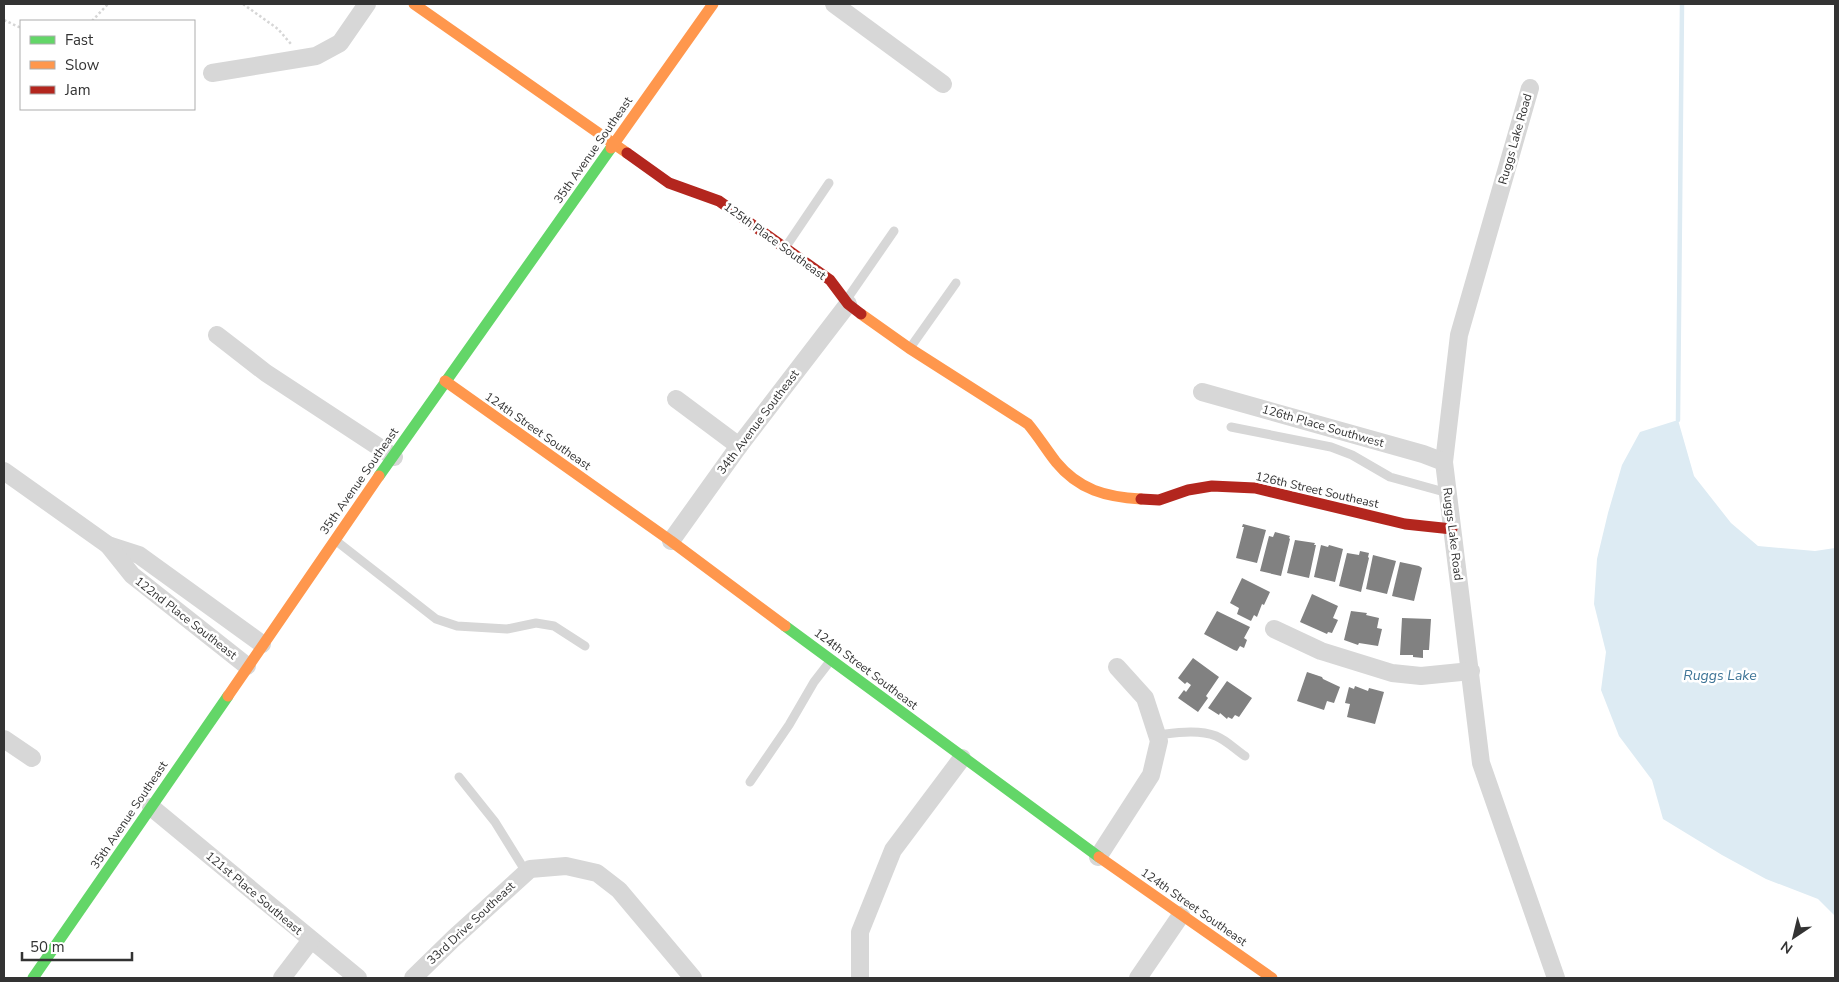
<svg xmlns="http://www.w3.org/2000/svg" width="1839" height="982" font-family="'Nunito Sans',sans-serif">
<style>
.water{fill:#ddebf3}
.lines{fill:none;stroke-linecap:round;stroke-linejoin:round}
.stream{stroke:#ddebf3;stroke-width:4.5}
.building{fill:#818181}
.path{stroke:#d6d6d6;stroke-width:2.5;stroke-dasharray:2.5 2.5;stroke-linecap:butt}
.lane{stroke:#d7d7d7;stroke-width:9}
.street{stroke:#d7d7d7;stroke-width:18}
.fast{stroke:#63d668;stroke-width:11}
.slow{stroke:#ff974d;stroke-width:11}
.jam{stroke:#b3261e;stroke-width:11}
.labels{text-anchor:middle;stroke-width:5;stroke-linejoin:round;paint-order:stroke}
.street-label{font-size:12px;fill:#333;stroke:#fff}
.water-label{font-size:14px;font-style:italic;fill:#3f7597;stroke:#fff}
</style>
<rect width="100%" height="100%" fill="#fff"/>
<polygon class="water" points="1678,420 1694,476 1731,523 1758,546 1815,551 1835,548 1835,916 1818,899 1766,879 1722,855 1663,819 1652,780 1619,736 1601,690 1606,652 1594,604 1597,559 1608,513 1622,465 1640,432"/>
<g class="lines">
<polyline class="stream" points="1678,420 1682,4"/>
</g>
<g class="building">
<polygon points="1243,524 1266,530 1257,563 1236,558 1244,527 1242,527"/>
<polygon points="1275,532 1290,536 1289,538 1290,539 1281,576 1260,571 1269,536 1273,537"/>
<polygon points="1295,540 1315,543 1314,545 1316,545 1309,578 1287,573"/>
<polygon points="1321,545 1328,547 1329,545 1343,549 1335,582 1314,577"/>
<polygon points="1360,551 1369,553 1368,557 1369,558 1361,592 1339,586 1347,553 1359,555"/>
<polygon points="1373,555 1396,561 1387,594 1366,589"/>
<polygon points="1400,562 1419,566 1422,568 1414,601 1392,596"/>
<polygon points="1242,578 1270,592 1264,605 1262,604 1257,617 1254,615 1251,621 1237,614 1239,608 1230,603"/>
<polygon points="1312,594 1338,606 1333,618 1338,620 1332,633 1328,632 1327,634 1300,622"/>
<polygon points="1217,611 1250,627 1244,638 1247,640 1244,648 1240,646 1237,651 1234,650 1204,634"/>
<polygon points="1351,611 1367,613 1366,615 1379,618 1377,628 1382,629 1378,646 1359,643 1358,645 1344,640"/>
<polygon points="1402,618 1431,619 1429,650 1423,650 1423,658 1413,657 1413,655 1400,655"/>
<polygon points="1193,658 1219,677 1206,696 1208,698 1198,712 1178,698 1184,690 1186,692 1191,685 1187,682 1185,684 1178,678"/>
<polygon points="1307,672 1322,677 1323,679 1340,687 1334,703 1327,701 1324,710 1297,701"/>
<polygon points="1227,681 1252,698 1239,717 1235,715 1232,719 1228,717 1227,719 1220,713 1219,715 1208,708"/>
<polygon points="1355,686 1368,691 1369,688 1384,692 1375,724 1347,717 1350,704 1345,703 1349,687 1354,689"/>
</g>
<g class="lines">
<g class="path">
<polyline points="243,4 278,29 291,44"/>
<polyline points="4,20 21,28"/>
<polyline points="92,21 108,4"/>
</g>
<g class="lane">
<polyline points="785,248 829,183"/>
<polyline points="847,299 894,231"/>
<polyline points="910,348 956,283"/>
<polyline points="1231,427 1331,447 1352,455 1390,477 1448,493"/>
<polyline points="335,540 436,619 457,626 507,629 536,623 554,626 585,646"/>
<path d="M1157,735C1175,733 1198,729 1216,736C1226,740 1236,750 1245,756"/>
<polyline points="459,777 495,822 526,872"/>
<polyline points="750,782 789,725 814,682 831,660"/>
</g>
<g class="street">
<polyline points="834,4 943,84"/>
<polyline points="212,73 316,56 340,43 367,4"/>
<polyline points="1530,88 1459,335 1444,462 1481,763 1556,978"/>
<polyline points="217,335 266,373 394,457"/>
<polyline points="1202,392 1423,454 1444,462"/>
<polyline points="676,399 739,446"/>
<polyline points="4,471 108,545 139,555 262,644"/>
<polyline points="671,541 739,446 848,304"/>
<polyline points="108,545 132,575 247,666"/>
<polyline points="1274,629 1321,651 1392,673 1421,676 1471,671"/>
<polyline points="4,739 32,758"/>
<polyline points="151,807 358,978"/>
<polyline points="1098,857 1151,775 1159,741 1145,698 1117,667"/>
<polyline points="282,978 311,940"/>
<polyline points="413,978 454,938 530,869 566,866 597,873 619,890 693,978"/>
<polyline points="860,978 860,932 893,850 962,758"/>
<polyline points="1138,978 1181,915"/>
</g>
<g class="fast">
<polyline points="379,476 611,148"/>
<polyline points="785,626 1099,857"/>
<polyline points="33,978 228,696"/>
</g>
<g class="slow">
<polyline points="414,4 627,153"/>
<polyline points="611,148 713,4"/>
<path d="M861,314L909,348L1028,424C1038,436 1046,449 1056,462C1079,490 1106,497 1141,499"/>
<polyline points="445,381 671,541 785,626"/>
<polyline points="228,696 379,476"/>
<polyline points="1099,857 1272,978"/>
</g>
<g class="jam">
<polyline points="627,153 669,183 719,201 830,280 848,304 861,314"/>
<polyline points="1141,499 1159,500 1188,490 1212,486 1255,488 1405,524 1452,529"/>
</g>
</g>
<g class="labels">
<g class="street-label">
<text transform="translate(1515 139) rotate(-74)" y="4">Ruggs Lake Road</text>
<text transform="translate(593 150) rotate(-55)" y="4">35th Avenue Southeast</text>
<text transform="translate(775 241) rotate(36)" y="4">125th Place Southeast</text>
<text transform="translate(758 422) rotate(-53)" y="4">34th Avenue Southeast</text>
<text transform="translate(1323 426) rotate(16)" y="4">126th Place Southwest</text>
<text transform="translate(538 431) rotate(35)" y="4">124th Street Southeast</text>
<text transform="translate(359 481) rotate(-55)" y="4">35th Avenue Southeast</text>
<text transform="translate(1317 490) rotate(13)" y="4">126th Street Southeast</text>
<text transform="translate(1453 534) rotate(83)" y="4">Ruggs Lake Road</text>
<text transform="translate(186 618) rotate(38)" y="4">122nd Place Southeast</text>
<text transform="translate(866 669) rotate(37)" y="4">124th Street Southeast</text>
<text transform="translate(129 815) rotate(-56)" y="4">35th Avenue Southeast</text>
<text transform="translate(254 893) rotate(40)" y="4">121st Place Southeast</text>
<text transform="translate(1194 907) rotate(35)" y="4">124th Street Southeast</text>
<text transform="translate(471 923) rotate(-43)" y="4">33rd Drive Southeast</text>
</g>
<g class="water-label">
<text x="1720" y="680">Ruggs Lake</text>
</g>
</g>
<rect width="1839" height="982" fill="none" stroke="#333333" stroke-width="10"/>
<rect x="20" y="20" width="175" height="90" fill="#ffffff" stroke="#adadad"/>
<rect x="30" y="36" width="25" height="8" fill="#63d668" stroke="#adadad"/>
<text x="65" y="45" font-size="15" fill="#333333">Fast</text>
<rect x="30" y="61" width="25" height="8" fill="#ff974d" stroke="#adadad"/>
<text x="65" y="70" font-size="15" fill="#333333">Slow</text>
<rect x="30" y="86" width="25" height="8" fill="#b3261e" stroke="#adadad"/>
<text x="65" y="95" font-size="15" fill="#333333">Jam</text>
<g transform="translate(1794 937) rotate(215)" stroke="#ffffff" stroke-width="4" paint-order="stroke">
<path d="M0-4L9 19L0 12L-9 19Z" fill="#333333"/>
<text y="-8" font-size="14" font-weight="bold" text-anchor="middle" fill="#333333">N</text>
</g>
<path d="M22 952v8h110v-8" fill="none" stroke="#333333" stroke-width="2.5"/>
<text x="30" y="952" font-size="15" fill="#333333" stroke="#ffffff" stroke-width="4" paint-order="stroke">50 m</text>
</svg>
